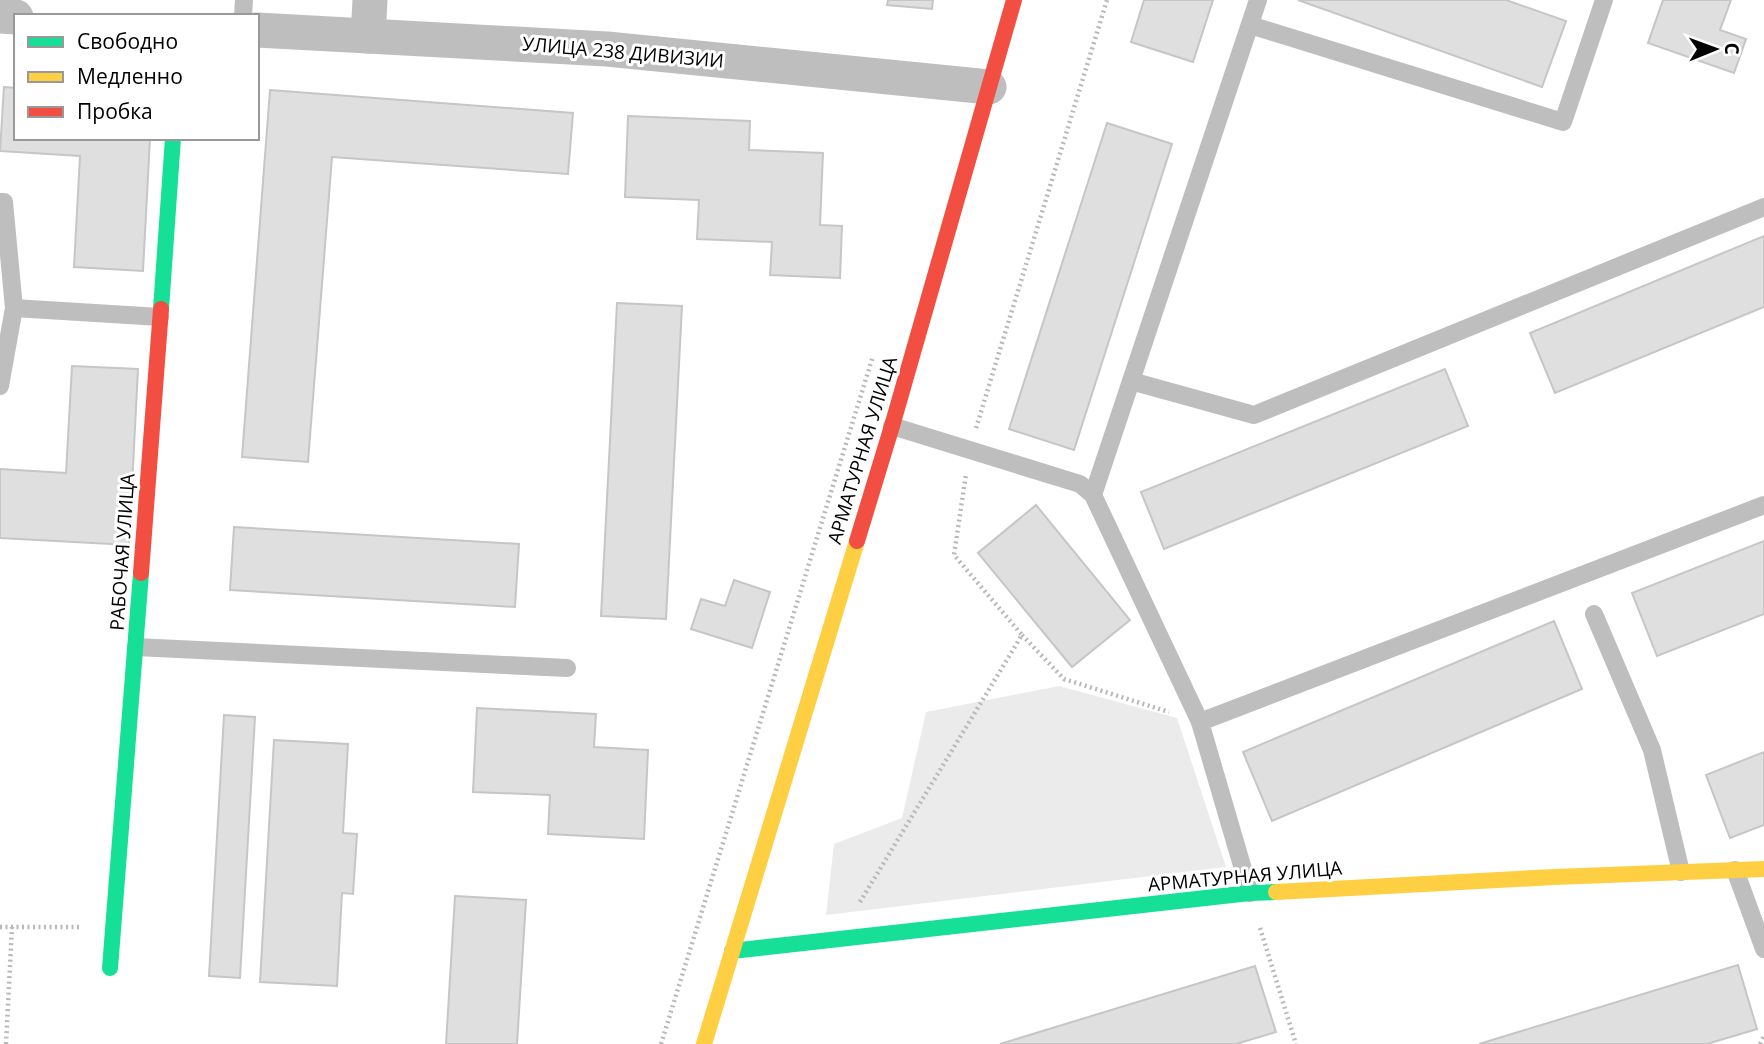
<svg xmlns="http://www.w3.org/2000/svg" width="1764" height="1044" font-family="'Open Sans',sans-serif">
<style>
.green{fill:#ebebeb}
.building{fill:#dfdfdf;stroke:#c6c6c6;stroke-width:2}
.lines{fill:none;stroke-linecap:round;stroke-linejoin:round}
.path{stroke:#b9b9b9;stroke-width:4.5;stroke-dasharray:2 3.5;stroke-linecap:butt}
.lane{stroke:#bebebe;stroke-width:18}
.street{stroke:#bebebe;stroke-width:35}
.fast{stroke:#16e098;stroke-width:16}
.slow{stroke:#ffcf43;stroke-width:16}
.jam{stroke:#f24e42;stroke-width:16}
.labels{text-anchor:middle;stroke-width:6;stroke-linejoin:round;paint-order:stroke}
.street-label{font-size:19px;fill:#000;stroke:#fff}
</style>
<rect width="100%" height="100%" fill="#fff"/>
<polygon class="green" points="1059,686 1177,718 1226,867 826,915 834,844 902,818 926,712"/>
<g class="building">
<polygon points="888,0 933,0 932,9 887,5"/>
<polygon points="1144,0 1213,0 1193,62 1131,42"/>
<polygon points="1298,0 1506,0 1566,21 1542,87"/>
<polygon points="1663,0 1731,0 1720,30 1746,39 1734,73 1648,43"/>
<polygon points="4,87 16,88 16,138 150,138 143,271 74,267 80,156 0,151"/>
<polygon points="270,90 573,113 568,174 332,157 308,462 242,457"/>
<polygon points="628,116 750,121 749,150 823,153 820,225 842,226 840,278 770,275 772,242 697,239 699,200 625,197"/>
<polygon points="1107,123 1172,144 1074,450 1009,429"/>
<polygon points="1764,236 1764,307 1555,393 1530,333"/>
<polygon points="617,303 682,306 666,619 601,616"/>
<polygon points="72,366 138,369 129,545 0,538 0,469 66,473"/>
<polygon points="1445,369 1468,426 1164,549 1141,492"/>
<polygon points="1036,505 1130,620 1072,667 978,553"/>
<polygon points="234,527 519,544 515,607 230,590"/>
<polygon points="1764,541 1764,614 1657,656 1632,593"/>
<polygon points="734,580 770,592 752,648 691,629 701,599 725,606"/>
<polygon points="1554,621 1582,689 1272,821 1243,752"/>
<polygon points="477,708 596,714 594,747 648,750 644,839 548,834 550,795 473,792"/>
<polygon points="224,715 255,717 240,978 209,976"/>
<polygon points="274,740 348,744 343,833 357,834 353,894 342,893 337,986 260,982"/>
<polygon points="1764,752 1764,825 1730,838 1706,775"/>
<polygon points="455,896 526,900 517,1044 446,1044"/>
<polygon points="1738,965 1757,1029 1707,1044 1479,1044"/>
<polygon points="1255,966 1276,1032 1236,1044 1000,1044"/>
</g>
<g class="lines">
<g class="path">
<polyline points="976,428 1107,0"/>
<polyline points="1022,635 1064,679 1169,712"/>
<polyline points="860,902 1022,635 954,555 966,474"/>
<polyline points="0,927 80,927"/>
<polyline points="1260,928 1296,1044"/>
<polyline points="6,1044 12,927"/>
<polyline points="661,1044 873,356"/>
<polyline points="1760,1044 1764,1036"/>
</g>
<g class="lane">
<polyline points="243,16 244,0"/>
<polyline points="1250,25 1563,122 1604,0"/>
<polyline points="0,202 4,202 14,308 160,317"/>
<polyline points="1131,381 1254,415 1764,207"/>
<polyline points="0,386 14,308"/>
<polyline points="892,426 1080,484 1093,495 1200,722"/>
<polyline points="1093,495 1258,0"/>
<polyline points="1594,614 1652,750 1681,872"/>
<polyline points="136,647 567,668"/>
<polyline points="1735,870 1764,949"/>
<polyline points="1250,893 1200,722 1764,505"/>
</g>
<g class="street">
<polyline points="0,16 16,17"/>
<polyline points="257,30 607,49 989,87"/>
<polyline points="368,36 370,0"/>
</g>
<g class="fast">
<polyline points="161,309 173,138"/>
<polyline points="732,951 1250,893 1276,892"/>
<polyline points="110,968 141,573"/>
</g>
<g class="slow">
<polyline points="1276,892 1554,877 1764,869"/>
<polyline points="704,1044 857,541"/>
</g>
<g class="jam">
<polyline points="857,541 892,426 1014,0"/>
<polyline points="141,573 161,309"/>
</g>
</g>
<g class="labels">
<g class="street-label">
<text transform="translate(623 52) rotate(5)" y="7">УЛИЦА 238 ДИВИЗИИ</text>
<text transform="translate(862 450) rotate(-73)" y="7">АРМАТУРНАЯ УЛИЦА</text>
<text transform="translate(122 552) rotate(-86)" y="7">РАБОЧАЯ УЛИЦА</text>
<text transform="translate(1245 876) rotate(-5)" y="7">АРМАТУРНАЯ УЛИЦА</text>
</g>
</g>
<rect x="14" y="14" width="245" height="126" fill="#ffffff" stroke="#999999" stroke-width="2"/>
<rect x="28" y="37" width="35" height="10" fill="#16e098" stroke="#999999" stroke-width="2"/>
<text x="77" y="49" font-size="21" fill="#000000">Свободно</text>
<rect x="28" y="72" width="35" height="10" fill="#ffcf43" stroke="#999999" stroke-width="2"/>
<text x="77" y="84" font-size="21" fill="#000000">Медленно</text>
<rect x="28" y="107" width="35" height="10" fill="#f24e42" stroke="#999999" stroke-width="2"/>
<text x="77" y="119" font-size="21" fill="#000000">Пробка</text>
<g transform="translate(1715 49) rotate(89)" stroke="#ffffff" stroke-width="5" paint-order="stroke">
<path d="M0-5L12 26L0 18L-12 26Z" fill="#000000"/>
<text y="-10" font-size="19" font-weight="bold" text-anchor="middle" fill="#000000">С</text>
</g>
</svg>
